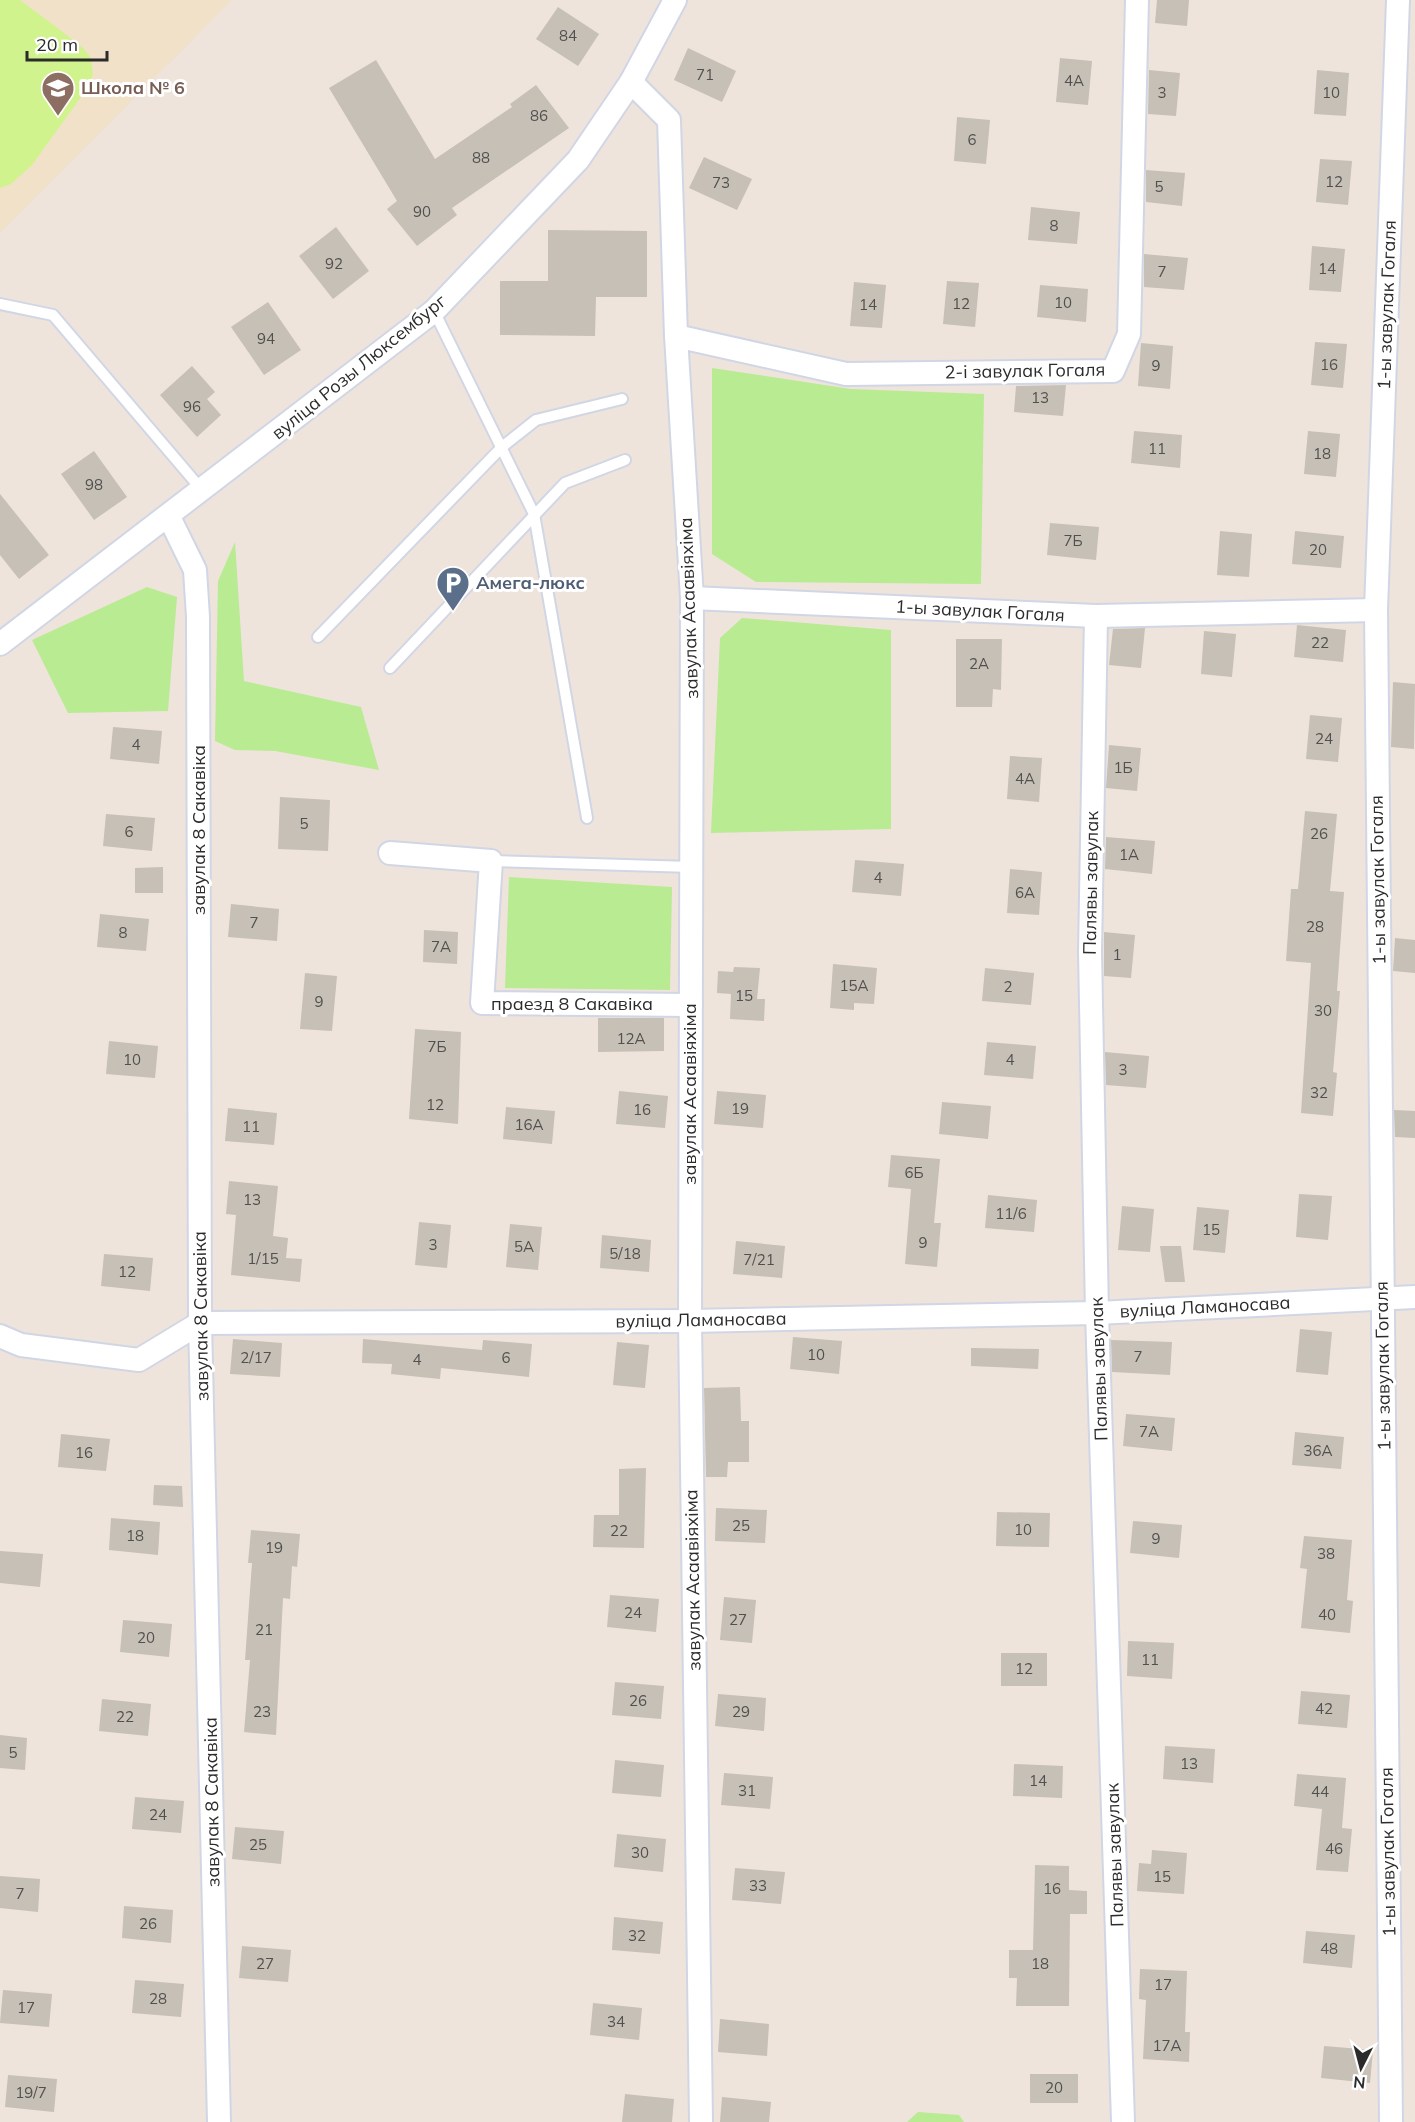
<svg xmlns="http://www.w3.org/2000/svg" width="1415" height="2122" font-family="Mulish,sans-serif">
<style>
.education{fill:#f2e1c9}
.green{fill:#b9eb92}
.pitch{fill:#d1f38d}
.building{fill:#c6c0b7}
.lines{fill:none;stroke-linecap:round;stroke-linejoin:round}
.lane-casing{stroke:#d1d6e5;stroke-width:14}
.street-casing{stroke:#d1d6e5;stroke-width:26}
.lane{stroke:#fff;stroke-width:10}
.street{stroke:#fff;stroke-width:22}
.labels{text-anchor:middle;stroke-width:6;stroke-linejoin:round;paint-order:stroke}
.number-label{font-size:15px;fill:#52504e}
.education-label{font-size:18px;font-weight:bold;fill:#785e54;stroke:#fff;text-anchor:start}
.street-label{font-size:18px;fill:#2b2b2b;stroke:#fff}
.service-label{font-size:18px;font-weight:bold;fill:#4e5e75;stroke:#fff;text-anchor:start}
</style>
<rect width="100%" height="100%" fill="#eee4dc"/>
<polygon class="education" points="0,0 232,0 0,233"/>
<g class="green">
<polygon points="712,368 851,389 984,394 981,584 756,582 712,554"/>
<polygon points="235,542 244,681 361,707 379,770 275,751 235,750 215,741 218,581"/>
<polygon points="147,587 177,597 168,711 68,713 32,640"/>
<polygon points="742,618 891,630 891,829 711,833 720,638"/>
<polygon points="509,877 672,887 670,990 505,988"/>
<polygon points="918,2112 959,2115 964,2122 907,2122"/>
</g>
<polygon class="pitch" points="0,0 20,0 55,26 83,48 91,58 93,74 86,90 32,165 11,184 0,188"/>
<g class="building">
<polygon points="1157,0 1189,0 1187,26 1155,23"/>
<polygon points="558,7 599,34 578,66 536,39"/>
<polygon points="688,48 736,71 722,102 674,80"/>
<polygon points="1060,58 1092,61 1088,105 1056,102"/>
<polygon points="376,60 435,159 512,107 510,104 536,85 569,128 452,208 457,215 417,246 387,209 397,201 329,88"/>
<polygon points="1149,70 1180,73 1176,116 1148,114"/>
<polygon points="1317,70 1349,73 1346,116 1314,114"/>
<polygon points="957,117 990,120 986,164 954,161"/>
<polygon points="704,157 752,179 737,210 689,188"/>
<polygon points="1320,159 1352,161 1348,205 1316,202"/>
<polygon points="1146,170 1185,173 1182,206 1146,202"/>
<polygon points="1031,207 1080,212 1077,244 1028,240"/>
<polygon points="336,227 369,271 333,299 299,256"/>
<polygon points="548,230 647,231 647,297 596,297 595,336 500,335 500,281 548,281"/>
<polygon points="1312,246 1345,249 1341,292 1309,290"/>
<polygon points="1144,254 1188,258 1184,290 1144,287"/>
<polygon points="947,281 979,283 975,327 943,324"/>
<polygon points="854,282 886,285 882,328 850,326"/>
<polygon points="1040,285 1088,289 1086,322 1037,317"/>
<polygon points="268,302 301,350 264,375 231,327"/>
<polygon points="1315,342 1347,344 1343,388 1311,385"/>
<polygon points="1141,343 1173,346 1170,389 1138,386"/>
<polygon points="192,366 215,392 207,399 221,415 197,437 160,395"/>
<polygon points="1066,385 1063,416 1014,412 1016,386"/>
<polygon points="1134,431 1182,435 1180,468 1131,463"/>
<polygon points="1308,431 1340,434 1336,477 1304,474"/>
<polygon points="94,451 127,497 94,520 61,474"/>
<polygon points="0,494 49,555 19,579 0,555"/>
<polygon points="1050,523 1099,527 1096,560 1047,555"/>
<polygon points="1220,531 1252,534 1249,577 1217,575"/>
<polygon points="1295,531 1344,536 1341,568 1292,564"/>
<polygon points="1297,625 1346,630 1343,662 1294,657"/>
<polygon points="1145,628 1141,668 1109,665 1113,629"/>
<polygon points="1204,631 1236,634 1232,677 1201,674"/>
<polygon points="956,639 1002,639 1001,690 993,689 992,707 956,707"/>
<polygon points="1393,682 1415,684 1414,749 1391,747"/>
<polygon points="1310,715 1342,718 1338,762 1306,759"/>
<polygon points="113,727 162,731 159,764 110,759"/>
<polygon points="1109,745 1141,748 1137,791 1106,788"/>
<polygon points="1010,756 1042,758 1039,802 1007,799"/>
<polygon points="280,797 330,800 328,851 278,849"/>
<polygon points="1305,811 1337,814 1330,891 1344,892 1337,991 1340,991 1333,1072 1337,1073 1333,1116 1301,1113 1311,963 1286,961 1291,889 1298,889"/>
<polygon points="106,814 155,818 152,851 103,846"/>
<polygon points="1106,837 1155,841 1152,874 1105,869"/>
<polygon points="855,860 904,864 901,896 852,892"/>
<polygon points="163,867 163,893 135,893 135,868"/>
<polygon points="1010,869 1042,872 1039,915 1007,913"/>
<polygon points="231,904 279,909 277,941 228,937"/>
<polygon points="100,914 149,919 146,951 97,947"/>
<polygon points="424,930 458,932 457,964 423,962"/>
<polygon points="1104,932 1135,935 1131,978 1104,976"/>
<polygon points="1395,938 1415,940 1415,973 1393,971"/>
<polygon points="833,964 877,968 874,1004 854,1003 854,1010 830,1008"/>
<polygon points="734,967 760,968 757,999 765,999 764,1021 730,1019 731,994 717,993 718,971 733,972"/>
<polygon points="985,968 1034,973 1031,1005 982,1001"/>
<polygon points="305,973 337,976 332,1031 300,1029"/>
<polygon points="598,1018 664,1018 664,1051 598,1052"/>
<polygon points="415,1029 461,1032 458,1124 409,1119"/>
<polygon points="109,1041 158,1046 155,1078 106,1074"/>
<polygon points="987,1042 1036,1046 1033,1079 984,1075"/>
<polygon points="1105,1052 1149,1056 1146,1088 1106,1085"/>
<polygon points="619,1091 668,1096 665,1128 616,1124"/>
<polygon points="717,1091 766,1095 763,1128 714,1124"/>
<polygon points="942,1102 991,1106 988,1139 939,1134"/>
<polygon points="506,1107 555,1111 552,1144 503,1139"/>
<polygon points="228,1108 277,1113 274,1145 225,1141"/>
<polygon points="1394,1110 1415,1111 1415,1138 1395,1137"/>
<polygon points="891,1155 940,1159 934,1223 941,1223 937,1267 905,1264 911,1189 888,1187"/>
<polygon points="229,1181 278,1186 273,1236 288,1238 286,1258 302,1259 300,1282 231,1275 236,1215 226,1214"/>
<polygon points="1299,1194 1332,1196 1328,1240 1296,1237"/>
<polygon points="988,1195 1037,1200 1034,1232 985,1228"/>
<polygon points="1122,1206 1154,1209 1150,1252 1118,1250"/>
<polygon points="1197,1207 1229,1210 1225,1253 1193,1250"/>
<polygon points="419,1222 451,1225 447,1268 415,1265"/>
<polygon points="510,1224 542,1227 538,1270 506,1267"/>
<polygon points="602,1235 651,1240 649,1272 600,1268"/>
<polygon points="736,1241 785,1246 782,1278 733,1274"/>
<polygon points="1160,1246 1181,1246 1185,1282 1165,1282"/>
<polygon points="104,1254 153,1258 150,1291 101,1286"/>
<polygon points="1300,1329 1332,1332 1328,1375 1296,1372"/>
<polygon points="793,1337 842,1341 839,1374 790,1369"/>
<polygon points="233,1339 282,1343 280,1377 230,1374"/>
<polygon points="363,1339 482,1350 483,1340 532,1344 529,1377 441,1368 440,1379 391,1374 392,1364 362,1363"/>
<polygon points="1111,1340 1172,1342 1170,1375 1112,1372"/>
<polygon points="617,1342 649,1345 645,1388 613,1385"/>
<polygon points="971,1348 1039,1349 1038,1369 971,1366"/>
<polygon points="740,1387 741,1421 749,1421 749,1462 728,1462 727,1477 706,1477 704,1388"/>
<polygon points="1126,1414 1175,1418 1172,1451 1123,1446"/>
<polygon points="1295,1432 1344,1437 1341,1469 1292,1465"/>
<polygon points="61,1434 110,1439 106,1471 58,1467"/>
<polygon points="646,1468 644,1548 593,1547 594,1515 619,1515 619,1469"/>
<polygon points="154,1485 182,1486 183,1507 153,1505"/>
<polygon points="716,1508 767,1510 765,1543 715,1541"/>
<polygon points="997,1512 1050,1513 1049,1547 996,1546"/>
<polygon points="111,1518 160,1522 158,1555 109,1550"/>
<polygon points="1133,1521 1182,1525 1179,1558 1130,1553"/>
<polygon points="251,1530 300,1534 297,1567 292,1566 290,1599 283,1598 276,1735 244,1732 250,1660 245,1660 252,1563 248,1563"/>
<polygon points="1304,1536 1352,1540 1347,1600 1353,1601 1350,1633 1301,1628 1307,1569 1300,1568"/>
<polygon points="0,1551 43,1554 40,1587 0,1583"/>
<polygon points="610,1595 659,1599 656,1632 607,1627"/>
<polygon points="724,1597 756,1600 752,1643 720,1640"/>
<polygon points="123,1620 172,1624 169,1657 120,1652"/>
<polygon points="1128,1641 1174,1643 1172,1679 1127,1676"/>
<rect x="1001" y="1653" width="46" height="33"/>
<polygon points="615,1682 664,1686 661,1719 612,1715"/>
<polygon points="1301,1691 1350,1695 1347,1728 1298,1724"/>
<polygon points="718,1694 766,1698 764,1731 715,1726"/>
<polygon points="102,1699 151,1704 148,1736 99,1731"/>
<polygon points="0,1735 27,1738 25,1770 0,1768"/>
<polygon points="1165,1746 1215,1749 1213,1783 1163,1779"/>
<polygon points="615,1760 664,1765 661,1797 612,1793"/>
<polygon points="1014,1764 1063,1766 1062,1798 1013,1796"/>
<polygon points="724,1773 773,1777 770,1809 721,1805"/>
<polygon points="1297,1774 1346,1778 1342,1828 1352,1829 1348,1872 1316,1870 1322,1809 1294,1806"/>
<polygon points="135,1797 184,1801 181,1833 132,1829"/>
<polygon points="235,1827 284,1831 281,1864 232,1859"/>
<polygon points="617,1834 666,1839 663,1872 614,1867"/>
<polygon points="1152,1850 1187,1853 1184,1894 1137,1891 1139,1863 1151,1864"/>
<polygon points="1035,1865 1069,1866 1069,1890 1087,1891 1087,1914 1070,1914 1069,2006 1016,2006 1017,1978 1009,1978 1009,1950 1033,1950"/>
<polygon points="735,1868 785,1872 781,1904 732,1900"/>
<polygon points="0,1876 40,1879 38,1912 0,1908"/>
<polygon points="124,1906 173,1910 171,1943 122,1938"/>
<polygon points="614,1917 663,1922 660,1954 612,1950"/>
<polygon points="1306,1931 1355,1935 1352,1968 1303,1963"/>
<polygon points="242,1946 291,1950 288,1982 239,1978"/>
<polygon points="1140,1969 1187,1971 1185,2032 1190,2032 1189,2062 1143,2059 1146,2000 1139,1999"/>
<polygon points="135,1980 184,1984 181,2017 132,2013"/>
<polygon points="3,1990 52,1994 49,2027 0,2023"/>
<polygon points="593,2003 642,2008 639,2040 590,2035"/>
<polygon points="720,2019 769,2024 767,2056 718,2052"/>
<polygon points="1324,2046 1373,2050 1370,2083 1321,2078"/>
<rect x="1030" y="2074" width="48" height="29"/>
<polygon points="8,2075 57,2079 54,2112 5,2107"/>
<polygon points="625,2094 674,2099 672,2122 622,2122"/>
<polygon points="722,2097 771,2102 769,2122 720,2122"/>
</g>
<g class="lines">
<g class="lane-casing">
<g id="lane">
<polyline points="0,304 53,315 202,490"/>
<polyline points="434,311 534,514 587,818"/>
<polyline points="318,637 502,447 536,420 622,399"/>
<polyline points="390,668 565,483 625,460"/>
<polyline points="491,861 692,867"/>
</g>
</g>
<g class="street-casing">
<g id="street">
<polyline points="631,82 669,120 676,336 692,598 690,1321 701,2122"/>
<polyline points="676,336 846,374 1113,371 1129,334 1137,0"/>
<polyline points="169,517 195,570 198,617 200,1323 219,2122"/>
<polyline points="692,598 1096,616 1376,610"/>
<polyline points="1096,616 1090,952 1097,1313 1123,2122"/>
<polyline points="0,644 434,311 578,160 631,82 675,0"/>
<polyline points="390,853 491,861 482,1003 691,1005"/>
<polyline points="0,1336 21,1345 139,1360 200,1323 690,1321 1097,1313 1415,1297"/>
<polyline points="1391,2122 1376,610 1398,0"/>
</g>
</g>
<use href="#lane" class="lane"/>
<use href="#street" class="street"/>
</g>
<defs>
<g id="school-pin" transform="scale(1.725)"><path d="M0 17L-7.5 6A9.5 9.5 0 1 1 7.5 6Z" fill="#8d6e63" stroke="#fff"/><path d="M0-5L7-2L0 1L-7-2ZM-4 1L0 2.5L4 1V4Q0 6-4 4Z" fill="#fff"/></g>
<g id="parking-pin" transform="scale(1.725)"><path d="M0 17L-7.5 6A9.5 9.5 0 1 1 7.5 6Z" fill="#5c6f8a" stroke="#fff"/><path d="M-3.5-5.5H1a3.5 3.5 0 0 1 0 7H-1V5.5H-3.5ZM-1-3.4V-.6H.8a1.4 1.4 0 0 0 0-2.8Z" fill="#fff"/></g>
</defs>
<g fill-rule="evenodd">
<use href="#school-pin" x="58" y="88"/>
<use href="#parking-pin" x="453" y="583"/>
</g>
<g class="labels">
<g class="number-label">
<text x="568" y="41">84</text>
<text x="705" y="80">71</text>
<text x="1074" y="86">4А</text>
<text x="1162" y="98">3</text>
<text x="1331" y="98">10</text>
<text x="539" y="121">86</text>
<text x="972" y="145">6</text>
<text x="481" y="163">88</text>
<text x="1334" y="187">12</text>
<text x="721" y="188">73</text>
<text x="1159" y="192">5</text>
<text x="422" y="217">90</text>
<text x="1054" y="231">8</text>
<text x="334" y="269">92</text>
<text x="1327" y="274">14</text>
<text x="1162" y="277">7</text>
<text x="1063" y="308">10</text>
<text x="961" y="309">12</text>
<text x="868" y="310">14</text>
<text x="266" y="344">94</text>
<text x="1329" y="370">16</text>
<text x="1156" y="371">9</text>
<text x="1040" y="403">13</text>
<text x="192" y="412">96</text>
<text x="1157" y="454">11</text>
<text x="1322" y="459">18</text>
<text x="94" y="490">98</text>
<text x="1073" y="546">7Б</text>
<text x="1318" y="555">20</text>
<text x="1320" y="648">22</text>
<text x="979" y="669">2А</text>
<text x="1324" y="744">24</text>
<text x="136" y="750">4</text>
<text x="1123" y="773">1Б</text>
<text x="1025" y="784">4А</text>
<text x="304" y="829">5</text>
<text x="129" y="837">6</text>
<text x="1319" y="839">26</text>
<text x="1129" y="860">1А</text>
<text x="878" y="883">4</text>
<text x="1025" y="898">6А</text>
<text x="254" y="928">7</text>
<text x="1315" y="932">28</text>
<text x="123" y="938">8</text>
<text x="441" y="952">7А</text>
<text x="1117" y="960">1</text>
<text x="854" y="991">15А</text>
<text x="1008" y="992">2</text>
<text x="744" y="1001">15</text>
<text x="319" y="1007">9</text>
<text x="1323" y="1016">30</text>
<text x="631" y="1044">12А</text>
<text x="437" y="1052">7Б</text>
<text x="132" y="1065">10</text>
<text x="1010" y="1065">4</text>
<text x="1123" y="1075">3</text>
<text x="1319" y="1098">32</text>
<text x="435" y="1110">12</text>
<text x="740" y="1114">19</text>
<text x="642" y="1115">16</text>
<text x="529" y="1130">16А</text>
<text x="251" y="1132">11</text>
<text x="914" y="1178">6Б</text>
<text x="252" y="1205">13</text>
<text x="1011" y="1219">11/6</text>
<text x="1211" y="1235">15</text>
<text x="923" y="1248">9</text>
<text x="433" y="1250">3</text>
<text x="524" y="1252">5А</text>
<text x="625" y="1259">5/18</text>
<text x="263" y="1264">1/15</text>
<text x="759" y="1265">7/21</text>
<text x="127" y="1277">12</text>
<text x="816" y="1360">10</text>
<text x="1138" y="1362">7</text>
<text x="256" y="1363">2/17</text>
<text x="506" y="1363">6</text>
<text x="417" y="1365">4</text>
<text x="1149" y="1437">7А</text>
<text x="1318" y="1456">36А</text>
<text x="84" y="1458">16</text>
<text x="741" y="1531">25</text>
<text x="1023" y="1535">10</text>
<text x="619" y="1536">22</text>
<text x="135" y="1541">18</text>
<text x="1156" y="1544">9</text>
<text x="274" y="1553">19</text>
<text x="1326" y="1559">38</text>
<text x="633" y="1618">24</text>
<text x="1327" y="1620">40</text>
<text x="738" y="1625">27</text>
<text x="264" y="1635">21</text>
<text x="146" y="1643">20</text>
<text x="1150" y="1665">11</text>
<text x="1024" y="1674">12</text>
<text x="638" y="1706">26</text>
<text x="1324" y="1714">42</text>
<text x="262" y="1717">23</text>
<text x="741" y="1717">29</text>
<text x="125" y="1722">22</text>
<text x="13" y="1758">5</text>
<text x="1189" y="1769">13</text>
<text x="1038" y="1786">14</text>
<text x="747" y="1796">31</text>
<text x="1320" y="1797">44</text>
<text x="158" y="1820">24</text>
<text x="258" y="1850">25</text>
<text x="1334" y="1854">46</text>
<text x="640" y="1858">30</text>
<text x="1162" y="1882">15</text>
<text x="758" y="1891">33</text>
<text x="1052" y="1894">16</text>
<text x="20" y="1899">7</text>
<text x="148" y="1929">26</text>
<text x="637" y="1941">32</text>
<text x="1329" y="1954">48</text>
<text x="265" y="1969">27</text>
<text x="1040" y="1969">18</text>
<text x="1163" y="1990">17</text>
<text x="158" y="2004">28</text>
<text x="26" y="2013">17</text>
<text x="616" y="2027">34</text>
<text x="1167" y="2051">17А</text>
<text x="1054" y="2093">20</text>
<text x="31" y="2098">19/7</text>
</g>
<g class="education-label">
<text x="81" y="94">Школа № 6</text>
</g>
<g class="street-label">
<text transform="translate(1387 305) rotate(-88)" y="6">1-ы завулак Гогаля</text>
<text transform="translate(359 367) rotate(-39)" y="6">вуліца Розы Люксембург</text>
<text transform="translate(1025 371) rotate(-1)" y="6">2-і завулак Гогаля</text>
<text transform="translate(689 608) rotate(-92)" y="6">завулак Асаавіяхіма</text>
<text transform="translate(980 611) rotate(3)" y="6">1-ы завулак Гогаля</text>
<text transform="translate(199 830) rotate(-90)" y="6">завулак 8 Сакавіка</text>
<text transform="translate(1378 880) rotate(-91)" y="6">1-ы завулак Гогаля</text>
<text transform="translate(1091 883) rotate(-89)" y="6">Палявы завулак</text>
<text x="572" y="1010">праезд 8 Сакавіка</text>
<text transform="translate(690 1094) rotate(-90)" y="6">завулак Асаавіяхіма</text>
<text transform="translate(1205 1307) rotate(-3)" y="6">вуліца Ламаносава</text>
<text transform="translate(201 1316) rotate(-91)" y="6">завулак 8 Сакавіка</text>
<text transform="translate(701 1320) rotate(-1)" y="6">вуліца Ламаносава</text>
<text transform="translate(1383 1366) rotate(-91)" y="6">1-ы завулак Гогаля</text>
<text transform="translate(1099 1369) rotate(-92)" y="6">Палявы завулак</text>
<text transform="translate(693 1580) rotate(-91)" y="6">завулак Асаавіяхіма</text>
<text transform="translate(212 1802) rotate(-91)" y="6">завулак 8 Сакавіка</text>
<text transform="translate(1388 1852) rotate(-91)" y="6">1-ы завулак Гогаля</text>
<text transform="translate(1115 1855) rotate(-92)" y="6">Палявы завулак</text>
</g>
<g class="service-label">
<text x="476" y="589">Амега-люкс</text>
</g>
</g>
<g transform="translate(1361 2068) rotate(186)" stroke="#ffffff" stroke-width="4.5" paint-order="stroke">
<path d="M0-4.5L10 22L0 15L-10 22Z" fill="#2b2b2b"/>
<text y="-9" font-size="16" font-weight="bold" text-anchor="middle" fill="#2b2b2b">N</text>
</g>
<path d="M27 51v9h80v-9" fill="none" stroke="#2b2b2b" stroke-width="3"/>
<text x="36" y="51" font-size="18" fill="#2b2b2b" stroke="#ffffff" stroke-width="4.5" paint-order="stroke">20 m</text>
</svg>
